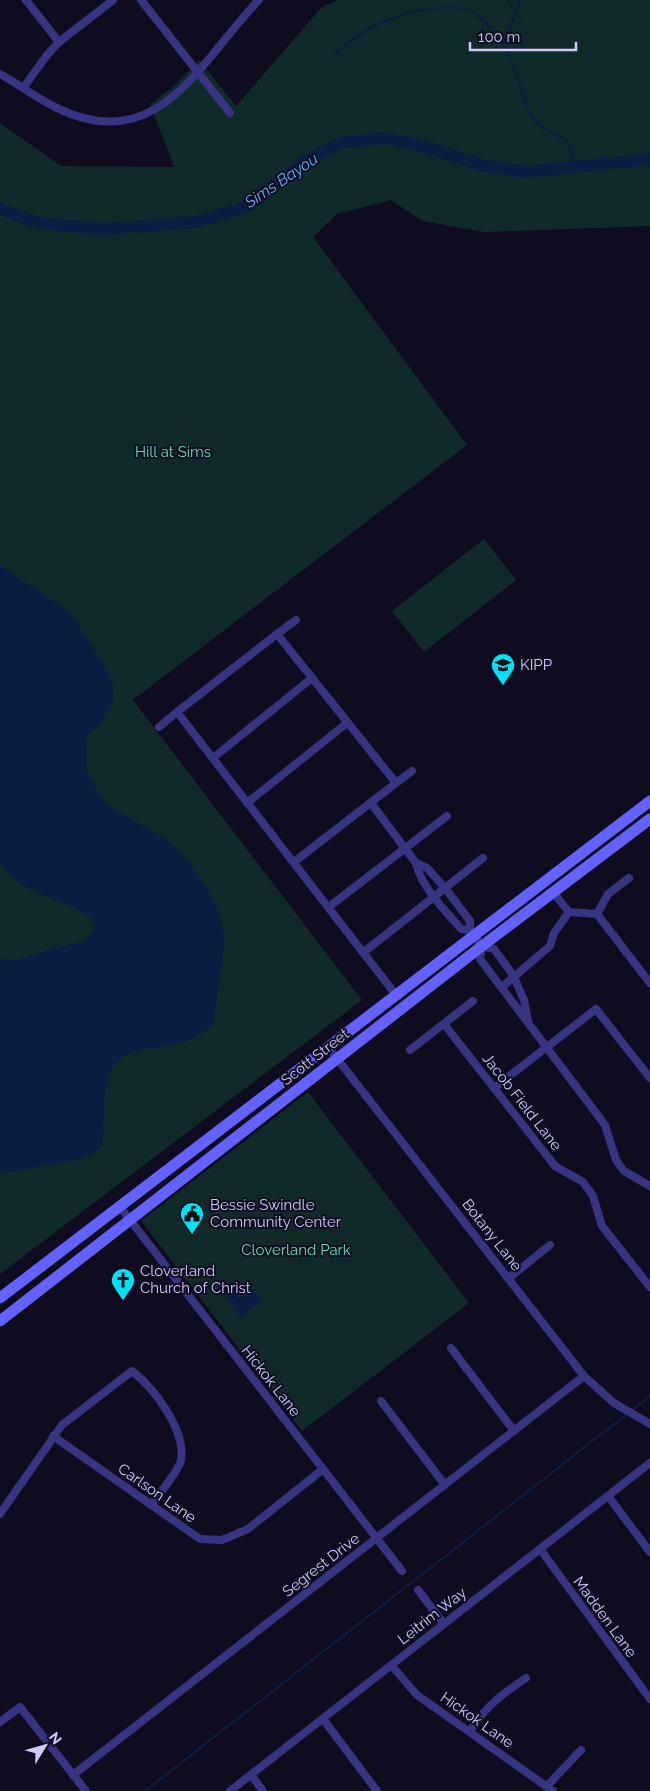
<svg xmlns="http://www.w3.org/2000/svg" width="650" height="1791" font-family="Raleway,sans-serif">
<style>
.green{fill:#0f2a29}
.water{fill:#091f42}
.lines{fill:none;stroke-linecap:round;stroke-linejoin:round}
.stream{stroke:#091f42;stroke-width:2}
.river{stroke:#091f42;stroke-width:12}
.minor{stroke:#373581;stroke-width:8}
.secondary{stroke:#6462ff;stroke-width:11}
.labels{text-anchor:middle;stroke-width:4;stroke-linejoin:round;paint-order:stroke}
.park-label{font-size:15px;fill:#53e3bd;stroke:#0f0c20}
.poi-label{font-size:15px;fill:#d0cbff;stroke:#0f0c20;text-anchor:start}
.street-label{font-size:15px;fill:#d0cbff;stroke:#0f0c20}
.water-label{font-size:16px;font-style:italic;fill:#59b4ff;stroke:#0f0c20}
</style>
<rect width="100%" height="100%" fill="#0f0c20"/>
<g class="green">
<polygon points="337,0 507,0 526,26 508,0 650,0 650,226 484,232 423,221 391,200 337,214 313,237 467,445 133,700 362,1000 0,1274 0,123 61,166 174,167 150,104 173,87 199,60 236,106 322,7"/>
<polygon points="484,539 516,580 424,652 392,611"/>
<polygon points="308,1092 469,1303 302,1431 141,1221"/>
</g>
<g class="water">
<path d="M0,564C13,577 29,583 44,594C51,599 59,604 65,610C79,624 116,675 114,695C113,712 97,727 86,739L87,774L105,803L169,841L191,865L208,889L219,912L225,940L213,1025C200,1035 189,1042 173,1045C147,1050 119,1047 109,1076C101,1099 106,1124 101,1148L90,1156L78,1160L0,1174V958L14,960L86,940L92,933L94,923C78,899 21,899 0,863Z"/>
<polygon points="253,1288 262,1300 240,1317 225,1297 233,1291 239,1299"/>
</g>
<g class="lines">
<g class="stream">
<polyline points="503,44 521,0"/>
<path d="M334,56C366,22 426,0 472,10C491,26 506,46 515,69C521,86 523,104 534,119C544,134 560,133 569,143L573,166"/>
<polyline points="631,1411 650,1396"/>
<polyline points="145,1791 627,1414"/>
</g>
<polyline class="river" points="0,209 38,223 102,229 196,222 249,206 304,162 341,143 385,138 423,146 484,166 526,172 650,159"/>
<g class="minor">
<polyline points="26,0 59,42"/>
<polyline points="141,0 230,113"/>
<path d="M0,74C20,85 39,100 59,109C160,157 202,58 259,0"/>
<polyline points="24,87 47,55 59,42 113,0"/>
<polyline points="277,634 296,620"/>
<polyline points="159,727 177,712"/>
<polyline points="213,758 312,678"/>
<polyline points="396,783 412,771"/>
<polyline points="247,803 347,723"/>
<polyline points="371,803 416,863"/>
<polyline points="294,862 396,783 277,634 177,712 396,995"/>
<polyline points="553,892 569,912 597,914 650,983"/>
<polyline points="330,906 447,816"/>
<polyline points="597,914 608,894 629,878"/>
<path d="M470,930L461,929C445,910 421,887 416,863L427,868L445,888L470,921V930L482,946L494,949L513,975L524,1000L528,1021"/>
<polyline points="482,946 480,959 605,1125 616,1160 624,1171 650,1186"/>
<polyline points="364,952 483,858"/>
<polyline points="502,987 550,946 554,933 569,912"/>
<polyline points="444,1024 555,1166 583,1182 593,1196 602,1226 650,1287"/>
<polyline points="328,1047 584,1376 614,1403 650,1424"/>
<polyline points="410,1050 473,1001"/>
<polyline points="494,1088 596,1009 650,1078"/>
<polyline points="120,1207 402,1571"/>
<polyline points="509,1278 550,1245"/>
<polyline points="451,1348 514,1431"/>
<polyline points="381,1401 445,1485"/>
<polyline points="53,1436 200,1539 222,1540 248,1529 322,1470"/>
<polyline points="608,1496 650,1552"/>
<path d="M0,1514L62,1425L132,1371C154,1388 186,1430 181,1460C179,1471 158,1495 151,1505"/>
<polyline points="540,1549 650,1699"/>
<polyline points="418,1590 444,1624"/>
<polyline points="391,1665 417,1695 553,1791"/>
<polyline points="323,1719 377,1791"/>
<polyline points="0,1722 20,1707 86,1791"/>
<path d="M470,1731C487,1705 501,1695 526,1678"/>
<polyline points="73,1775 584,1376"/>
<polyline points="251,1775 263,1791"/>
<polyline points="547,1786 581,1750"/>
<polyline points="230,1791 650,1463"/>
</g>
<g class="secondary">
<polyline points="0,1298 650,801"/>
<polyline points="0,1321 482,946 650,819"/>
</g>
</g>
<defs>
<g id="school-pin" transform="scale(1.25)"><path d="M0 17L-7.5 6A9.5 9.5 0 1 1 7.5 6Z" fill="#00e0f6" stroke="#0f0c20"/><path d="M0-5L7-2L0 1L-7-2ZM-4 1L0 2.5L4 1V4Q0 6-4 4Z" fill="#111"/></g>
<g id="civic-pin" transform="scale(1.25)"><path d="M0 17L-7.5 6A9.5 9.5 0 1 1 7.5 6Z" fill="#00e0f6" stroke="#0f0c20"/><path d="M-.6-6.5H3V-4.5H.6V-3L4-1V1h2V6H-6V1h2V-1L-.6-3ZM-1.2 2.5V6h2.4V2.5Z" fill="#111"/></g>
<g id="church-pin" transform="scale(1.25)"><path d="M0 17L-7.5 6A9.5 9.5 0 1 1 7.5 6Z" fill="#00e0f6" stroke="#0f0c20"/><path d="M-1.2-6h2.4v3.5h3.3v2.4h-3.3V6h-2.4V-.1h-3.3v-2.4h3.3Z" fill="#111"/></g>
</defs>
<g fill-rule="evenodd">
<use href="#school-pin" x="503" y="665"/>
<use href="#civic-pin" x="192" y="1214"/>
<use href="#church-pin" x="123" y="1280"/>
</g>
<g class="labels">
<g class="park-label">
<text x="173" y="457">Hill at Sims</text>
<text x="296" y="1255">Cloverland Park</text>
</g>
<g class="poi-label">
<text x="520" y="670">KIPP</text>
<text x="210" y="1210">Bessie Swindle<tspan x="210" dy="17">Community Center</tspan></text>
<text x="140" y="1276">Cloverland<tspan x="140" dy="17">Church of Christ</tspan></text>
</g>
<g class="street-label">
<text transform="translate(315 1057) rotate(-38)" y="5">Scott Street</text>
<text transform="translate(522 1102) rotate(52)" y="5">Jacob Field Lane</text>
<text transform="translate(492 1235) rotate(52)" y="5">Botany Lane</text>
<text transform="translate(271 1381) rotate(52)" y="5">Hickok Lane</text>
<text transform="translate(157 1493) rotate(35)" y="5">Carlson Lane</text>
<text transform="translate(321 1565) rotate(-38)" y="5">Segrest Drive</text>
<text transform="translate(432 1616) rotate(-38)" y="5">Leitrim Way</text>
<text transform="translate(605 1617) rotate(54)" y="5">Madden Lane</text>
<text transform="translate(477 1720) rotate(35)" y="5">Hickok Lane</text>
</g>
<g class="water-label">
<text transform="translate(281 180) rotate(-34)" y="6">Sims Bayou</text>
</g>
</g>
<g transform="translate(45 1746) rotate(53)" stroke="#0f0c20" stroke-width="4" paint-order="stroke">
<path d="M0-4L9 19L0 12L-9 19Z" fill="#d0cbff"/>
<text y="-8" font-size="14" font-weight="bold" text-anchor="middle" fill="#d0cbff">N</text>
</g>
<path d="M470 42v8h106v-8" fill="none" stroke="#d0cbff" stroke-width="2.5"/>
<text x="478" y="42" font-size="15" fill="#d0cbff" stroke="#0f0c20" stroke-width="4" paint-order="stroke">100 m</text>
</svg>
